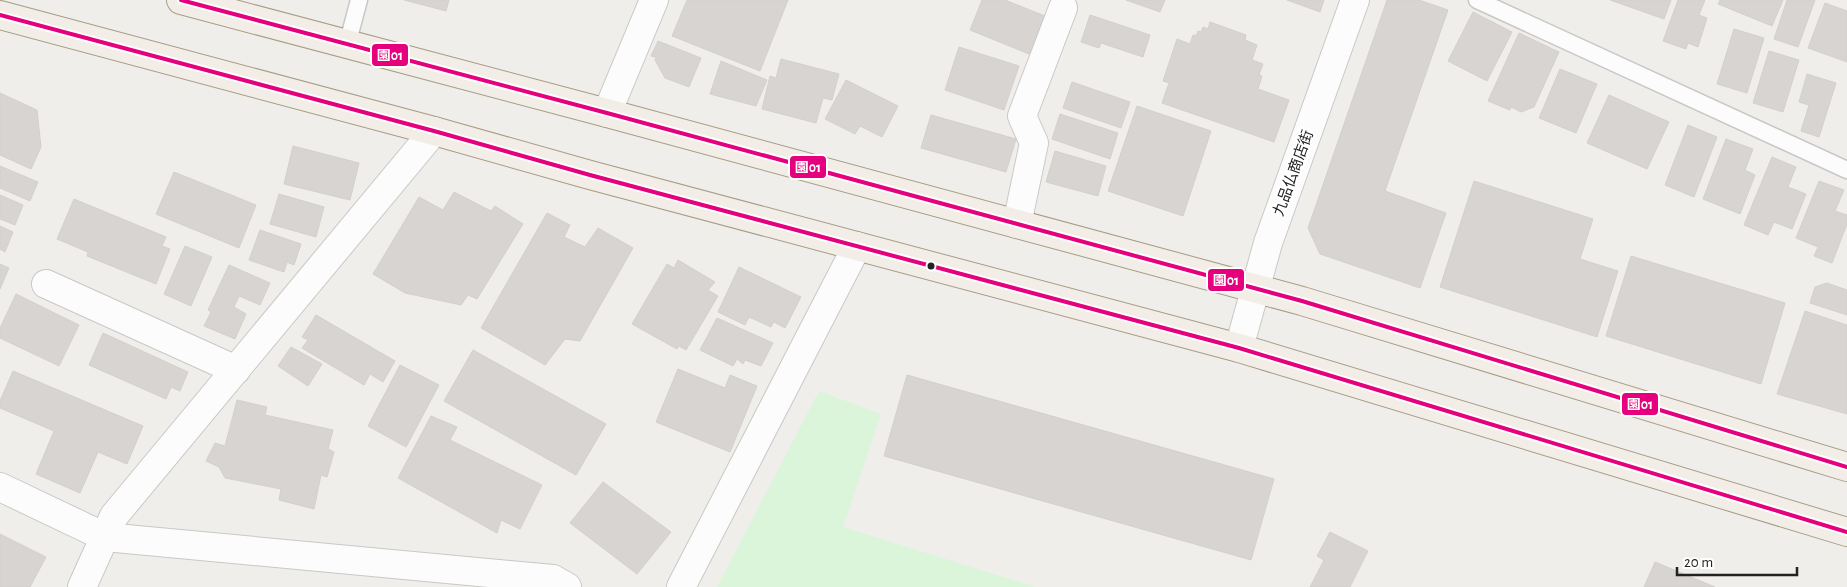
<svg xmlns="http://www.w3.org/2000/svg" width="1847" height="587" font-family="'Alegreya Sans','Noto Sans JP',sans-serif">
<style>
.park{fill:#daf5da}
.building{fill:#d7d4d2;stroke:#d3d0cc}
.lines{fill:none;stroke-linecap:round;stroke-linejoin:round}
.service-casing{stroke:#c9c8c7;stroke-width:19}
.minor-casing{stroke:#c9c8c7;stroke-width:30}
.primary-casing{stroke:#a79c86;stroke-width:30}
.service{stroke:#fdfcfc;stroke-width:16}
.minor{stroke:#fdfcfc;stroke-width:28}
.primary{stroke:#f3ede7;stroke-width:28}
.bus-1-casing{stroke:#fff;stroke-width:8}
.bus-1{stroke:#e5007d;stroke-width:4}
.bus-dot{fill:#222;stroke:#fff;stroke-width:2}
.labels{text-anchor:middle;stroke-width:4.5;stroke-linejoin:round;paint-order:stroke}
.street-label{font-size:15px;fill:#222;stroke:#fff}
.line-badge{stroke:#fff;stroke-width:2}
.badge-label{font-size:14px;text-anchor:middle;font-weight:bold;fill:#fff}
</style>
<rect width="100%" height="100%" fill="#f0eeeb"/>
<polygon class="park" points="819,391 881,414 843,527 1036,587 717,587"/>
<g class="building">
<polygon points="404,0 449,0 446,11"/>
<polygon points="687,0 788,0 760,71 672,36"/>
<polygon points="982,0 1005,0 1045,16 1029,54 970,30"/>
<polygon points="1126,0 1165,0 1160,12"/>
<polygon points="1287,0 1324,0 1320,12"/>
<polygon points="1387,0 1419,0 1448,10 1385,191 1446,213 1420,288 1320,254 1308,228"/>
<polygon points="1610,0 1671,0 1664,19"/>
<polygon points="1678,0 1705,0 1699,15 1707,18 1698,47 1688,43 1686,49 1663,41"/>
<polygon points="1720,0 1783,0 1772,26 1718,4"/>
<polygon points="1787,0 1815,0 1798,47 1774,39"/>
<polygon points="1825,3 1847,11 1847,62 1808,48"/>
<polygon points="1473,12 1512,32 1487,81 1448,61"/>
<polygon points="1090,15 1150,35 1143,57 1101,43 1099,48 1081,42"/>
<polygon points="1210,22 1246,35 1245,40 1257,45 1252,60 1263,64 1259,75 1262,76 1258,89 1289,100 1274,142 1162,103 1169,83 1163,81 1177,39 1190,44 1193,35 1196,36 1198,31 1201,32 1203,27 1208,29"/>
<polygon points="1734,29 1764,38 1747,93 1717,84"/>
<polygon points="1519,33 1559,52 1534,107 1521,112 1511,107 1510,110 1488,101"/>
<polygon points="658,41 701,58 689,87 665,78 655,60 656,57 651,56"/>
<polygon points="959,47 1019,66 1004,110 945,90"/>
<polygon points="1769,51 1799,60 1783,112 1753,103"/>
<polygon points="781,59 839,74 832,100 823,98 816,123 762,109 770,76 776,78"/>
<polygon points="721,61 767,80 756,106 710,94"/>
<polygon points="1560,69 1597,84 1576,133 1539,118"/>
<polygon points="1807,74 1836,83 1819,137 1801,131 1809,105 1799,102"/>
<polygon points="846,80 898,106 882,137 860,126 855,134 825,119"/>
<polygon points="1072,82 1130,102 1121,128 1063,108"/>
<polygon points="0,93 37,110 41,147 31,169 0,155"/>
<polygon points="1609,95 1669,122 1647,169 1587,143"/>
<polygon points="1137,106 1211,131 1183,216 1108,191"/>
<polygon points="1060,114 1118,133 1110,159 1052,139"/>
<polygon points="931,115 1016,139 1006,172 921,148"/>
<polygon points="1688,125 1717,137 1694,197 1665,185"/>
<polygon points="1726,139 1753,149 1745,170 1755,175 1740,214 1703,199"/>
<polygon points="293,146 359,163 350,200 284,184"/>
<polygon points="1055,151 1106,166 1098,196 1046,182"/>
<polygon points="1772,157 1796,167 1788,187 1806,194 1792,229 1774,222 1768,235 1744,225"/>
<polygon points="0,166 38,182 30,201 0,188"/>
<polygon points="174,172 256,205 239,248 156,214"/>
<polygon points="1474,181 1593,219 1580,259 1618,271 1597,337 1440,287"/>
<polygon points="1819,181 1844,190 1835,211 1847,215 1847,224 1832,263 1814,256 1818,247 1796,238"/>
<polygon points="454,192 491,211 495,206 523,224 477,299 468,295 461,305 405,293 373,274 419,197 443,210"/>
<polygon points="279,194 324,207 316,237 270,224"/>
<polygon points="0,195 23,205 15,225 0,219"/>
<polygon points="74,199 166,237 162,246 170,249 156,284 87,256 88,252 57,239"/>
<polygon points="547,213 570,225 564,237 585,247 598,228 633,248 580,341 565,339 545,365 481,328"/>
<polygon points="0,226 13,232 5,252 0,249"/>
<polygon points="260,230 301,244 294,265 287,262 284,272 249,260"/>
<polygon points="185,246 212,257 191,306 164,294"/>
<polygon points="1631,256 1785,303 1761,384 1606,336"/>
<polygon points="678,260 715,282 708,290 718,296 686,350 679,346 677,349 632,324 667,264 674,268"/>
<polygon points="0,264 9,268 0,289"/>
<polygon points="229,265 270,283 260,305 239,296 234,307 246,314 235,339 204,326 211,312 208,310"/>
<polygon points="739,267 801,297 785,328 774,322 771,327 749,317 745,325 718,312"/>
<polygon points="1827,283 1847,290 1847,315 1810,303 1815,287"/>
<polygon points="16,294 79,325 59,366 0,338 0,328"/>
<polygon points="1805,311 1847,325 1847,414 1777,394"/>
<polygon points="316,315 395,361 383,382 370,374 364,385 302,348 308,340 302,337"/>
<polygon points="717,318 773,343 761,366 745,360 743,364 737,359 733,366 700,350"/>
<polygon points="103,333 188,372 180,391 171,387 166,399 89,365"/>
<polygon points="291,347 322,364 308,386 278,366"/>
<polygon points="473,350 606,424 576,475 444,401"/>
<polygon points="400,365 439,385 406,447 368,426"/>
<polygon points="678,369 725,388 730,375 757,386 730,452 656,422"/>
<polygon points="13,371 143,426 127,464 98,452 80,493 36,474 54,431 0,408 0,401"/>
<polygon points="907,375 1274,479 1251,560 884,456"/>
<polygon points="237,400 267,407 265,415 333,430 328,449 334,452 327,477 321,475 314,509 279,500 281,489 225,478 219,467 206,461 215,443 225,446"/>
<polygon points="431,416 457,427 450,440 542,485 520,529 501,520 497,533 398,478"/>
<polygon points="603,482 671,532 637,574 570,523"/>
<polygon points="1330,532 1368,551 1350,587 1310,587 1324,560 1317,556"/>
<polygon points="0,534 46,557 30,587 0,587"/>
<polygon points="1655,562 1715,587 1644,587"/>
</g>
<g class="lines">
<g class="service-casing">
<g id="service">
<polyline points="1477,0 1847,170"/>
<polyline points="347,45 359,0"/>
</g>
</g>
<g class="minor-casing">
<g id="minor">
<polyline points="607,113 654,0"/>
<polyline points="1017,224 1034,143 1022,116 1063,8"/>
<polyline points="46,284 236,370"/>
<polyline points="1239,348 1268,243 1355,0"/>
<polyline points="0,487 105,537 553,579 567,587"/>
<polyline points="82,587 114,516 434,131"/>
<polyline points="681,587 857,246"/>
</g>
</g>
<g class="primary-casing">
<g id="primary">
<polyline points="181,0 607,113 1302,301 1847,467"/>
<polyline points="0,15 434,131 590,175 1239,348 1847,532"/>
</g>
</g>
<use href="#service" class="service"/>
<use href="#minor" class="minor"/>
<use href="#primary" class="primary"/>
<g class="bus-1-casing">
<g id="bus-1">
<polyline points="181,0 607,113 1302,301 1847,467"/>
<polyline points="0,15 434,131 590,175 1239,348 1847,532"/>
</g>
</g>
<use href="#bus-1" class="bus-1"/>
</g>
<circle class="bus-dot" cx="931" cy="266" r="4.5"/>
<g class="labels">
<g class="street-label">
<text transform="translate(1293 173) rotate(-70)" y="5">九品仏商店街</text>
</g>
</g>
<g class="line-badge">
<rect x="371" y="43" width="38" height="24" rx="5" fill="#e5007d"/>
<rect x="789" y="155" width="38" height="24" rx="5" fill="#e5007d"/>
<rect x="1207" y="268" width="38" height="24" rx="5" fill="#e5007d"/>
<rect x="1621" y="392" width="38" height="24" rx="5" fill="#e5007d"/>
</g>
<g class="badge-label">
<text x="390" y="60">園01</text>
<text x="808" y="172">園01</text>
<text x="1226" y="285">園01</text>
<text x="1640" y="409">園01</text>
</g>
<path d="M1677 567v8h120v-8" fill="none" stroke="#222222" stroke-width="2.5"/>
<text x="1684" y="567" font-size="15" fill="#222222" stroke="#ffffff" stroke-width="4" paint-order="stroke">20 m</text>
</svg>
